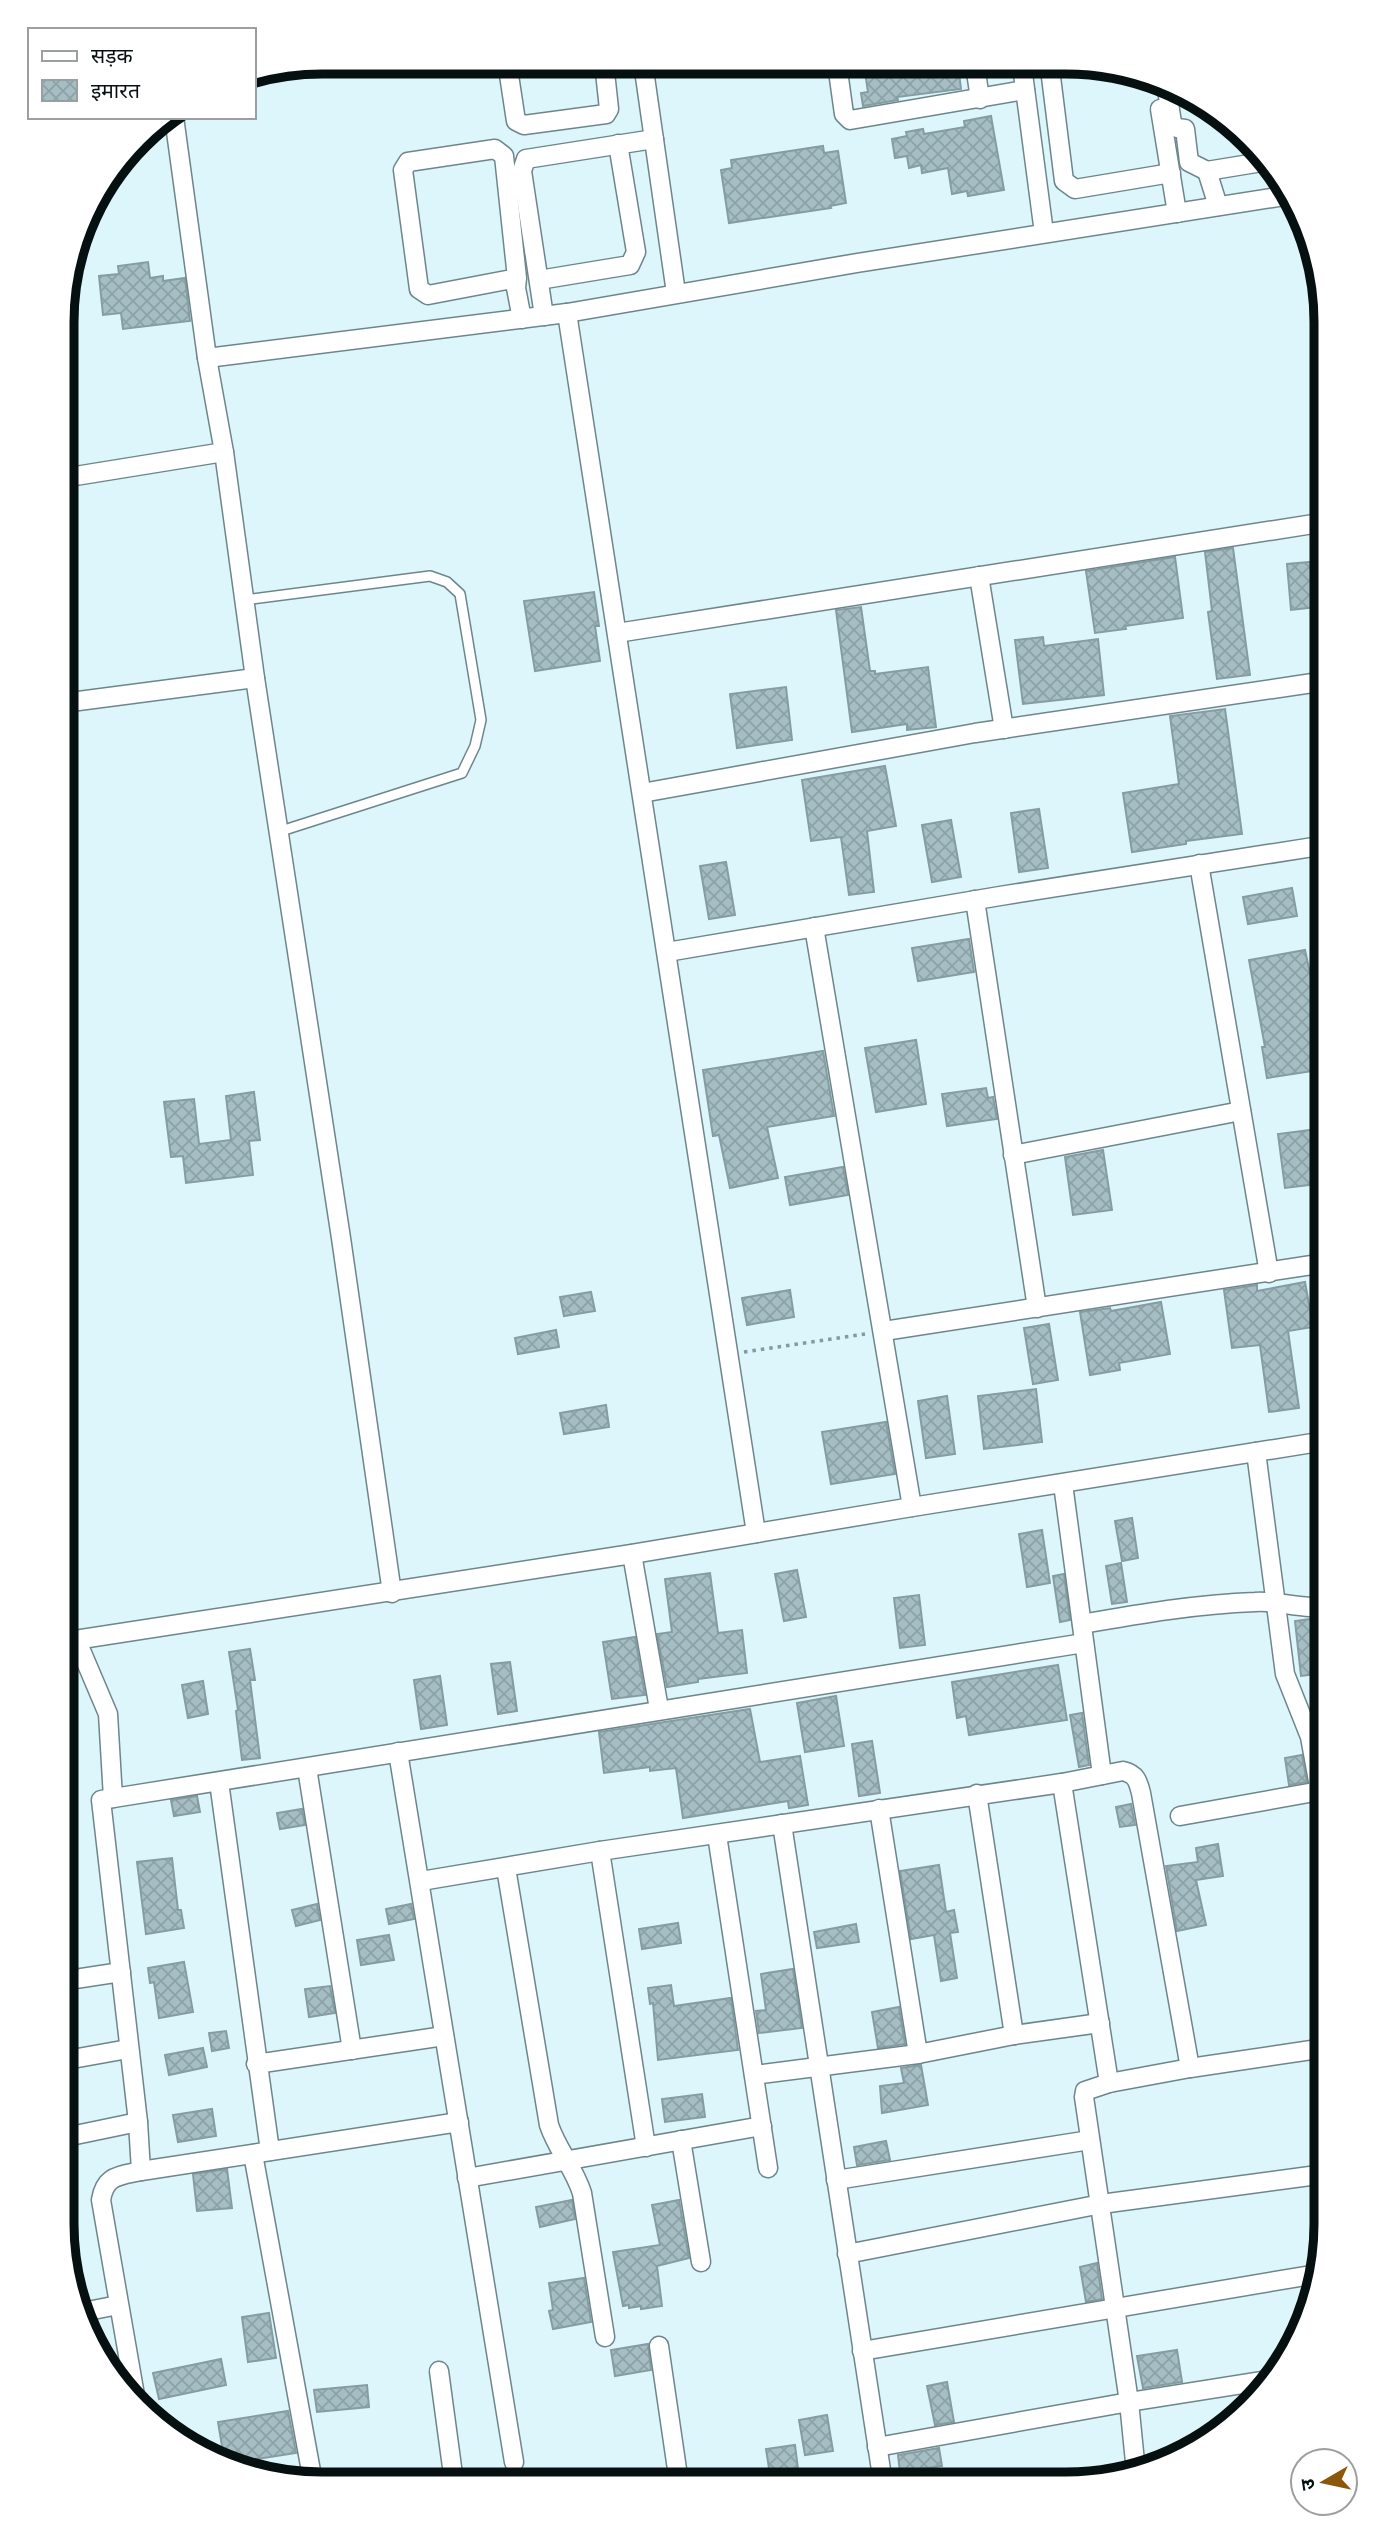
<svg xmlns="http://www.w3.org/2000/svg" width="1387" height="2545" font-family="'Titillium Web','Noto Sans Devanagari',sans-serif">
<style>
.building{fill:url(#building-cross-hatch);stroke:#859da2;stroke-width:2}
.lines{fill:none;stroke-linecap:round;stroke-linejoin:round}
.lane-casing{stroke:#6e868b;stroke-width:12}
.street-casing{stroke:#6e868b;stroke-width:21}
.path{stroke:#86999c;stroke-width:3.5;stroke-dasharray:3.5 5;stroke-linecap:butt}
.lane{stroke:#fff;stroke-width:9}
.street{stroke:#fff;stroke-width:18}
.rim{fill:none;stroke:#071011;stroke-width:9}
</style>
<defs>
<pattern id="building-cross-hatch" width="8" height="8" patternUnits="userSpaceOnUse" patternTransform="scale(1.75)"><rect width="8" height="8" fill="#a5bec3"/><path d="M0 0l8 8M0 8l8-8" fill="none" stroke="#8da2a6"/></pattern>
</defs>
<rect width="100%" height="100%" fill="#dcf6fb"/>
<g class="building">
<polygon points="864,65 949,65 951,74 959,73 961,89 897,97 898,100 863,106 861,93 868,92"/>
<polygon points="991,116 1004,190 968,196 967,191 952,194 948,168 922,173 921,165 909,168 907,156 895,158 892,139 907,136 906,132 923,129 924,134 965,127 964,121"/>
<polygon points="823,146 824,153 838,151 846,203 830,206 831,208 729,223 721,170 732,168 731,160"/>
<polygon points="148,262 150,278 163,276 163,281 185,278 190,321 123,329 121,313 103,315 99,276 119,274 118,266"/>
<polygon points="1233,548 1250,675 1217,679 1208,612 1212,611 1205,552"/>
<polygon points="1175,557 1183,618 1125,626 1126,629 1095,633 1086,571"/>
<polygon points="1320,561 1325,606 1291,610 1287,564"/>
<polygon points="594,592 599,626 595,626 600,661 535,671 524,601"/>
<polygon points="861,607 870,671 875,671 875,674 928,667 936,727 907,730 907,724 852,732 836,610"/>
<polygon points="1043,637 1044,646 1098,639 1104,695 1023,704 1015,640"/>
<polygon points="786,687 792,740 737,748 730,694"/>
<polygon points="1225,709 1242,834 1186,841 1186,844 1132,852 1123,793 1179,784 1170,716"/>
<polygon points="885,766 896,826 867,831 874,892 849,895 841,837 811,841 802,780"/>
<polygon points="1039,809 1048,868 1019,872 1011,813"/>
<polygon points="951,820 961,877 932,882 922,825"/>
<polygon points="726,862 735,915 709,919 700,866"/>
<polygon points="1292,888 1297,916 1248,924 1243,897"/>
<polygon points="969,939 974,972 918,981 912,948"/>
<polygon points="1305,950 1311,978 1326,976 1326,1069 1267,1078 1262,1047 1265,1047 1249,960"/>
<polygon points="916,1040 926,1104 876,1112 865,1048"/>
<polygon points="823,1051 834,1116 767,1127 778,1178 730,1188 719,1135 713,1136 703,1070"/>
<polygon points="986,1088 988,1098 993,1097 997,1119 947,1126 942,1094"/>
<polygon points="254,1092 260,1140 249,1141 253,1175 186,1183 183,1156 171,1157 164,1102 194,1099 199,1144 231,1140 226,1096"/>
<polygon points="1326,1128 1325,1183 1285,1188 1278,1134"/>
<polygon points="1103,1150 1112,1210 1073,1215 1065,1157"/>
<polygon points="843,1167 848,1195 790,1205 785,1177"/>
<polygon points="1305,1282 1313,1327 1288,1331 1299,1408 1269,1412 1260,1345 1232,1348 1224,1290 1257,1285 1257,1291"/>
<polygon points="790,1290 794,1317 747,1325 742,1298"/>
<polygon points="591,1292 595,1311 564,1316 560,1297"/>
<polygon points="1161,1302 1170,1354 1119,1363 1120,1370 1090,1375 1080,1312 1110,1308 1111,1311"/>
<polygon points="1049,1324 1058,1380 1033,1384 1024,1328"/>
<polygon points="556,1330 559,1347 518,1354 515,1338"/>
<polygon points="1036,1389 1042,1442 984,1449 978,1396"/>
<polygon points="947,1396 955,1454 926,1458 918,1401"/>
<polygon points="606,1405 609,1427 564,1434 560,1413"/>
<polygon points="886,1422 895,1474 831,1484 822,1432"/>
<polygon points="1132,1518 1138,1558 1122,1561 1115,1521"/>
<polygon points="1042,1530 1050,1583 1027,1587 1019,1534"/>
<polygon points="1121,1563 1127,1602 1112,1604 1106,1566"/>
<polygon points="797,1570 806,1617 784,1621 775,1574"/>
<polygon points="710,1573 718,1633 742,1630 747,1673 698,1679 698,1682 667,1687 657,1634 672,1632 665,1579"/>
<polygon points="1064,1574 1070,1620 1060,1622 1053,1576"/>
<polygon points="919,1595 925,1645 900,1648 894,1598"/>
<polygon points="1325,1617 1325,1673 1301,1676 1295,1621"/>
<polygon points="635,1637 645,1695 612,1699 603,1642"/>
<polygon points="250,1649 255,1680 250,1680 260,1758 242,1760 236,1711 238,1710 229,1652"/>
<polygon points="510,1662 517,1711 498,1714 491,1664"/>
<polygon points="1058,1665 1067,1720 969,1735 966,1716 957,1718 952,1682"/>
<polygon points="440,1676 447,1725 421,1729 414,1680"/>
<polygon points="203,1681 208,1714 188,1718 182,1685"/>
<polygon points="836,1696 844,1746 805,1752 797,1703"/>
<polygon points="750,1709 760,1762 800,1756 808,1805 789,1808 788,1801 683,1818 676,1768 650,1771 650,1767 604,1773 599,1732"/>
<polygon points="1082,1713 1089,1765 1079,1767 1070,1715"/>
<polygon points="872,1741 880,1793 859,1796 852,1744"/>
<polygon points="1302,1755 1307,1782 1289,1785 1285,1758"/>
<polygon points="197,1796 200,1812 174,1816 171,1800"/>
<polygon points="1131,1804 1135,1825 1120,1827 1116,1807"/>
<polygon points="302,1809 305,1825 280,1829 277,1813"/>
<polygon points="1218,1844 1223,1876 1196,1880 1206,1925 1177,1931 1166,1866 1198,1862 1196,1848"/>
<polygon points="172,1858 178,1910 181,1910 184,1928 146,1934 137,1862"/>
<polygon points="939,1865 946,1912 954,1910 958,1932 950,1933 957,1978 941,1981 934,1935 911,1939 900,1871"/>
<polygon points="317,1904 320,1920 296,1926 292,1910"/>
<polygon points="411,1904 414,1919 389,1924 386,1909"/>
<polygon points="678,1923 681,1943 642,1949 639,1929"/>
<polygon points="856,1924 859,1942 817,1948 814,1932"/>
<polygon points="389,1935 394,1960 361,1965 357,1940"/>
<polygon points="184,1962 193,2012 159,2018 154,1982 150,1983 148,1968"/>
<polygon points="793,1969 802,2028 759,2033 756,2011 766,2010 761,1974"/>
<polygon points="671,1985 674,2006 731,1998 738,2050 658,2060 653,2003 650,2004 648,1988"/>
<polygon points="330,1986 335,2013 309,2017 305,1989"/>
<polygon points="899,2007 905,2044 878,2048 872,2012"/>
<polygon points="226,2031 229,2048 212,2051 209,2033"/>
<polygon points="203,2048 207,2067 169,2075 165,2055"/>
<polygon points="921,2065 928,2105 882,2113 880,2086 904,2083 901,2068"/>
<polygon points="702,2094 705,2117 665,2122 662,2099"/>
<polygon points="212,2109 216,2136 178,2142 173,2115"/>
<polygon points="886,2141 890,2160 857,2165 854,2147"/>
<polygon points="227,2169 232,2208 197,2211 193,2174"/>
<polygon points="572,2200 575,2219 540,2227 536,2207"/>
<polygon points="679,2200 689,2258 657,2266 662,2306 641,2309 641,2306 629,2308 629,2305 623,2306 613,2252 660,2245 652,2205"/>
<polygon points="1097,2263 1102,2299 1086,2302 1080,2267"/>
<polygon points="584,2278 591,2322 553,2329 549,2311 553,2310 549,2283"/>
<polygon points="269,2313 276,2358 248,2362 242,2317"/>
<polygon points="648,2344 651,2370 615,2376 611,2350"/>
<polygon points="1177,2350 1182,2382 1143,2388 1137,2356"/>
<polygon points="221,2359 226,2385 159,2399 153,2373"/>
<polygon points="947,2382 954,2422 935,2425 927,2386"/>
<polygon points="367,2385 369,2407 317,2412 314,2390"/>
<polygon points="288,2411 296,2453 225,2464 218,2422"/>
<polygon points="827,2415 833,2451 805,2455 799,2420"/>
<polygon points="795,2445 799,2477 771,2481 766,2449"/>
<polygon points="939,2448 942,2466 900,2472 898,2455"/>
</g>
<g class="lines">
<g class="lane-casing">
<polyline id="lane" points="244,600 430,576 447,582 460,594 481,720 475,746 462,773 278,832"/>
</g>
<g class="street-casing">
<g id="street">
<polyline points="507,62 516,121 524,125 606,114 609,109 604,63"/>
<polyline points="643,63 676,293"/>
<polyline points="837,64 844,114 850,120 1025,90"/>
<polyline points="975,65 980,99"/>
<polyline points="1022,66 1044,233"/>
<polyline points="1057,66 1053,69 1051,77 1064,181 1075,189 1171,173"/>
<polyline points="1166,83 1172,123 1177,128 1185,129 1189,162 1207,171 1268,161"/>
<polyline points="1160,109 1177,213"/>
<polyline points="174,117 207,358 224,452 255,678 341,1238 392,1593"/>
<polyline points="1207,171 1218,206"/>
<polyline points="517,278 428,295 419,289 403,170 408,162 495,149 504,156 517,278 516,288 522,319"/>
<polyline points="539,280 630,265 636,252 618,144"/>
<polyline points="567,313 756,1533"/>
<polyline points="544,316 522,171 526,159 654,139"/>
<polyline points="207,358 567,313 857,263 1291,195"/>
<polyline points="63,478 224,452"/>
<polyline points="979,576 1004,729"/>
<polyline points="617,633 1326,522"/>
<polyline points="63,703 255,678"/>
<polyline points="642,793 975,733 1326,681"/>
<polyline points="1199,864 1269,1273"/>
<polyline points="975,900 1037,1308"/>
<polyline points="814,927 912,1507"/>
<polyline points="667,952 1000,896 1326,845"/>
<polyline points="1013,1155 1241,1111"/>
<polyline points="884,1331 1325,1263"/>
<polyline points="1256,1452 1285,1674 1310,1737 1325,1820"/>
<polyline points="1063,1484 1102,1775"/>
<polyline points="632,1554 659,1709"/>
<path d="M1082,1624C1139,1614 1197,1604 1255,1602C1279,1600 1301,1610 1325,1606"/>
<polyline points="77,1641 108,1714 113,1798"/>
<polyline points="62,1642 632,1554 912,1507 1325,1441"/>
<polyline points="398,1752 514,2462"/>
<polyline points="307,1768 352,2050"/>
<polyline points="219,1782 270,2151"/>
<polyline points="1062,1783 1109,2083"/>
<polyline points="977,1794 1014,2035"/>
<polyline points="879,1809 918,2054"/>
<polyline points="1180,1816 1320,1791"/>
<polyline points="782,1824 883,2483"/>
<polyline points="717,1835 768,2168"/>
<polyline points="600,1851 646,2147"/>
<path d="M506,1868L549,2125C557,2149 574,2168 582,2193L605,2337"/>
<path d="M421,1881L600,1851L1062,1783L1123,1771C1136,1774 1138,1781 1141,1793L1190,2068"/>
<polyline points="62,1981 121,1972"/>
<polyline points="61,2061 128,2049"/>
<polyline points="256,2064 444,2036"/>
<polyline points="754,2075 918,2054 1014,2035 1100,2023"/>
<polyline points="61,2138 138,2122"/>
<polyline points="681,2140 701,2262"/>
<polyline points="253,2154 313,2482"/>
<polyline points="141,2171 138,2122 101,1800 1084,1643"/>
<polyline points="467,2178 762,2126"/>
<polyline points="836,2180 1090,2140"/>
<polyline points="847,2254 1101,2204 1325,2174"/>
<polyline points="78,2313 118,2305"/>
<polyline points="659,2346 679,2483"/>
<polyline points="862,2351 1317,2274"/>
<polyline points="439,2371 454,2482"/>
<path d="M136,2401L101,2200C105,2175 119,2176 141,2171L459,2122"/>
<polyline points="877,2447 1129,2402 1274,2379"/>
<polyline points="1136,2472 1129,2402 1084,2097 1085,2091 1109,2083 1190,2068 1325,2048"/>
</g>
</g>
<polyline class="path" points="744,1352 865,1334"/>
<use href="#lane" class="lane"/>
<use href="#street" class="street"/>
</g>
<path d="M0 0H1387V2545H0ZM322 74H1066A248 248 0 0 1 1314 322V2224A248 248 0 0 1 1066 2472H322A248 248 0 0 1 74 2224V322A248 248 0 0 1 322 74Z" fill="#fff" fill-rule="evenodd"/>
<path class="rim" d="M322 74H1066A248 248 0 0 1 1314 322V2224A248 248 0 0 1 1066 2472H322A248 248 0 0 1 74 2224V322A248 248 0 0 1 322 74Z"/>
<rect x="28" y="28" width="228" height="91" fill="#ffffff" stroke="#9c9fa0" stroke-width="2"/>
<rect x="42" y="51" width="35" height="10" fill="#ffffff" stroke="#9c9fa0" stroke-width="2"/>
<text x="91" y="63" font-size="21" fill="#071011">सड़क</text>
<rect x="42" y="80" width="35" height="21" fill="url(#building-cross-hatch)" stroke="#9c9fa0" stroke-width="2"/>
<text x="91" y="98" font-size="21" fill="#071011">इमारत</text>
<g transform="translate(1324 2482) rotate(261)"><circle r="33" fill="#ffffff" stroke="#9c9fa0" stroke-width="2"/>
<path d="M0-5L12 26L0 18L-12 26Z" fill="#8d570b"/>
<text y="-10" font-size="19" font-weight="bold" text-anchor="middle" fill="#071011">उ</text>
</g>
</svg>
